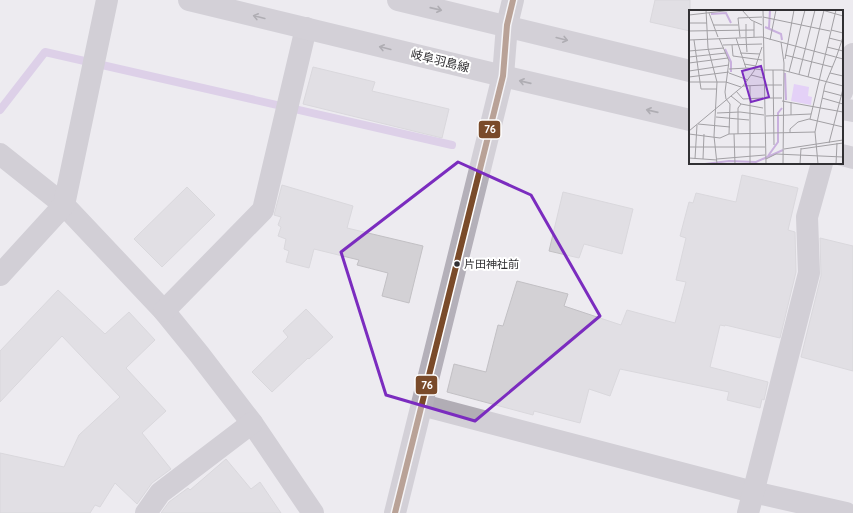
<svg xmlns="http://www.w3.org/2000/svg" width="853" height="513" font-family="Quicksand,'Noto Sans JP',sans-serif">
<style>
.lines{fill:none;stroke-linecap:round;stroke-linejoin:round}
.stream{stroke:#c9b0de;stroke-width:8}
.building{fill:#d3d1d5;stroke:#c2c0c4}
.minor{stroke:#b1adb5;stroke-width:22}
.major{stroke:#b4b0b9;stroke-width:22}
.bus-1-casing{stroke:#fff;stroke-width:9}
.bus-1{stroke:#7a4b2a;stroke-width:6}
.oneway{stroke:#656369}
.marked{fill:none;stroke:#7b2cbf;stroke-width:3;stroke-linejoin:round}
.bus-dot{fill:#313033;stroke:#fff;stroke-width:1.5}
.labels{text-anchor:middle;stroke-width:4;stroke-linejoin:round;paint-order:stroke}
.bus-label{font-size:11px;fill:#313033;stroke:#fff;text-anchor:start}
.street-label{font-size:12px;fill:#313033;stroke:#fff}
.inset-river{fill:none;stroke:#c9b0de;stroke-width:2}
.inset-road{fill:none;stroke:#a2a0a4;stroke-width:1}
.view{fill:#7b2cbf;fill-opacity:0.15;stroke:#7b2cbf;stroke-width:2}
.inset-edge{fill:none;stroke:#313033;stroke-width:2}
.line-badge{stroke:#fff;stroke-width:1.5}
.badge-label{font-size:11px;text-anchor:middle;font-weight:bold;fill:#fff}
</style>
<rect width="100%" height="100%" fill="#edebf0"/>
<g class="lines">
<polyline class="stream" points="0,110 45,52 452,145"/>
</g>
<g class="building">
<polygon points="655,0 690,0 690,31 650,22"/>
<polygon points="313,67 375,82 372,91 449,109 442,138 303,104"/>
<polygon points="742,175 798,188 788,230 795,232 796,272 780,338 725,325 725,326 720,325 710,367 768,382 764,400 762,399 760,408 727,400 729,392 620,369 610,396 589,389 580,423 534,411 533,415 447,392 454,364 486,372 498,325 503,326 517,281 568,294 564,306 621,325 627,310 675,323 686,282 676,280 686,238 680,236 689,202 693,203 696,193 736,202"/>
<polygon points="282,185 353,206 347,228 423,246 409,303 382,296 388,273 357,265 359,260 314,249 309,268 286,262 289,251 284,249 286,239 278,236 281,227 278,225 281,217 274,215"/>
<polygon points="187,187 215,215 162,267 134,239"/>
<polygon points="563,192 633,209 622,254 584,244 579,258 549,251"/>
<polygon points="820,238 853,246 853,371 801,357 821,276"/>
<polygon points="58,290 105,334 129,312 155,340 126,368 166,411 142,433 171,469 152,483 137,504 115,483 100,507 95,505 90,513 0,513 0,453 64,467 79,435 120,397 62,336 0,402 0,351"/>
<polygon points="306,309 333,337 309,359 308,358 272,392 252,372 288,337 283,331"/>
<polygon points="226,459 251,489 260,482 281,513 161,513 169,502 188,488 190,490"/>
</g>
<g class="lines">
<g class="minor">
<polyline points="507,25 513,0"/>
<polyline points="842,92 853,54"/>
<polyline points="0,154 64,205 164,311 199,354 252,423 313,513"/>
<polyline points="0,275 64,205 107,0"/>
<polyline points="164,311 263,210 306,28"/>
<polyline points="422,405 753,492 846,513"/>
<polyline points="146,513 160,493 252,423"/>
<polyline points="748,513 809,273 807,217 822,163"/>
</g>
<g class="major">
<polyline points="189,0 503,76 690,120"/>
<polyline points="398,0 690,71"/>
<polyline points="842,109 853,111"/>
<polyline points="842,155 853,158"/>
<polyline points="395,513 503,76 507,25"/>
</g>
<g class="bus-1-casing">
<polyline id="bus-1" points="395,513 503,76 507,25 513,0"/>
</g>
<use href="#bus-1" class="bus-1"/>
</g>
<defs><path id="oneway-shaft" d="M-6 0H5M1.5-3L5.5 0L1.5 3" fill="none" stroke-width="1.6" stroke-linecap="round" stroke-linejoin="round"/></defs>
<g class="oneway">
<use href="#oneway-shaft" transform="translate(436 9) rotate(13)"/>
<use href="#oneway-shaft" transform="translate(259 17) rotate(-166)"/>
<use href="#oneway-shaft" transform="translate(562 39) rotate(14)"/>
<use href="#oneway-shaft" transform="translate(385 48) rotate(-166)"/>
<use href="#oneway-shaft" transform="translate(525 82) rotate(-167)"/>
<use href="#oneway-shaft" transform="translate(652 111) rotate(-167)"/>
</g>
<path d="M0 0H853V513H0ZM458,162L531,195L600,316L475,421L386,395L341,252Z" fill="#edebf0" fill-opacity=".55" fill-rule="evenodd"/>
<path class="marked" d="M458,162L531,195L600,316L475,421L386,395L341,252Z"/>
<circle class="bus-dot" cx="457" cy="264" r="3.5"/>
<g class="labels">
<g class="bus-label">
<text x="464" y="268">片田神社前</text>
</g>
<g class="street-label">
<text transform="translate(440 61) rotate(14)" y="4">岐阜羽島線</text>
</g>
</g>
<g transform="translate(689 10)">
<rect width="154" height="154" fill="#edebf0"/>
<path d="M105,74L120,77L119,86L123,87L122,95L102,91Z" fill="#e4d1f7"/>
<path class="inset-river" d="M22,4L37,3L42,13M76,17L92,24L93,30M80,18L81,0M36,39L42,52V62M96,63L97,90M79,146L89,132V103L93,98M16,154L40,151L67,152L94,140"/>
<path class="inset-road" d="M17,0L19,38L28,72L25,126L28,154M53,0L62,10L73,15M74,0L77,154M133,0L154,6M20,3L29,27M0,5L44,0M74,7L141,21M0,13H18M57,14V27M24,15H49M142,20L154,23M0,21L65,20M51,27L49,8L73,7M65,27V12M30,28L40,51L36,82L37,89L41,94L40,124M47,28L57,58M57,28L58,42M140,28L152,31M0,30L73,27L154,49M5,30L12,79H28M81,30L87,0M92,32L95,53L94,154M34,35L73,34M43,35L44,46L73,50M138,37L154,41M0,41L35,38M51,43L71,44M96,45L143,57M0,47L37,43M147,48L154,27M96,49L105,0M0,53L39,48M55,54L67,56M40,59L59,58L74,60M75,60H93L154,76M84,60L85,135M0,61L40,55M100,62L116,0M40,63L59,70M141,63L154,66M110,64L126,0M62,65L74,68M0,67L40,62M119,67L135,0M0,72H37L52,77M76,75H93M54,76L65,61L73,37M47,81L54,89L74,88M135,81L154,86M42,86L52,94L74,98M76,88H93M133,88L154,94M93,91L154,102M28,103L51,102L75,105M102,105V92M77,106L122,104M27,107L60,110M121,109L147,0M9,114L41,117M0,121L54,76L76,75M101,123V119L109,112L120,109L154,117M0,124L31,128L40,124L126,122M45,124L46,154M49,124V98L52,94M140,133L154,79M0,137H76M95,139L154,130M112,139L154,133M0,148L28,150M6,149L8,115M14,149L15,124M28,149L76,145M77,149L87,144L154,147M61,154V76M111,154L112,138M129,154L126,122L136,75L147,48M147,154L148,133"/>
<path class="view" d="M72,56L80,87L62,92L53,61Z"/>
<rect width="154" height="154" class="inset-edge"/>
</g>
<g class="line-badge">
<rect x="478" y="120" width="23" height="19" rx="4" fill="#7a4b2a"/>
<rect x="415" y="375" width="23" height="20" rx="4" fill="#7a4b2a"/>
</g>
<g class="badge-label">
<text x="490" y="133">76</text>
<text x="427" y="389">76</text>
</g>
</svg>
